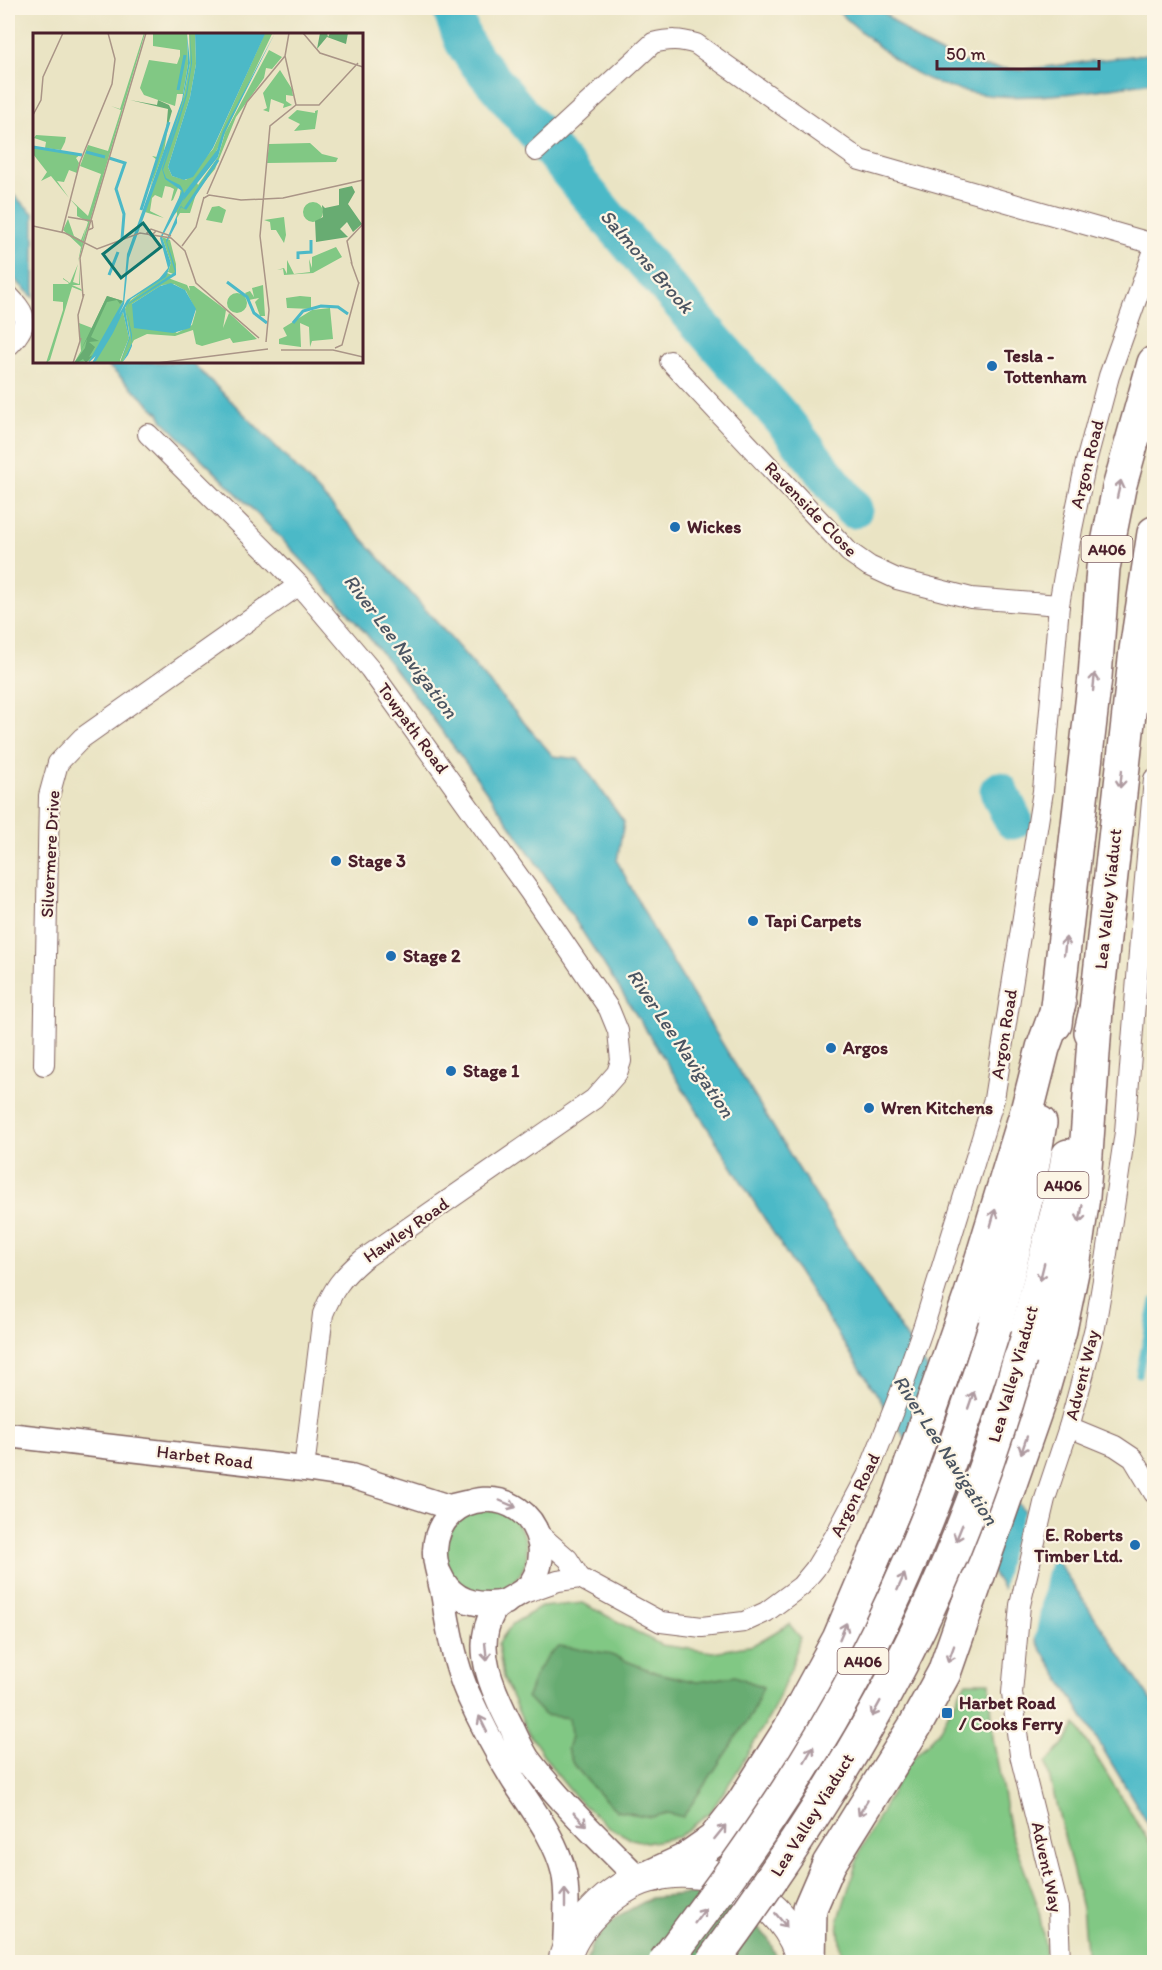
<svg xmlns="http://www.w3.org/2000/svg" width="1162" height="1970" font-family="Itim,sans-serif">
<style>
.green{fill:#81c884;stroke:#667458;stroke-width:1.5}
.forest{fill:#68ac72;stroke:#59664e;stroke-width:1.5}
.water{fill:#4cb9c7;stroke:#4b6c79;stroke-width:1.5}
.pier{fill:#eae4c4}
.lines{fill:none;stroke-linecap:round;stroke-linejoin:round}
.stream{stroke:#4cb9c7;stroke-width:7}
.river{stroke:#4cb9c7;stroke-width:39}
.minor-casing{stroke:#826461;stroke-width:22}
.tertiary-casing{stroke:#826461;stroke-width:27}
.primary-casing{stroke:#826461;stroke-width:34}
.trunk-casing{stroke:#826461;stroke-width:36}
.minor{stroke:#fff;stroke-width:20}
.tertiary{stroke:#fff;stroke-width:24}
.primary{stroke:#fff;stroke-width:32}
.trunk{stroke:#fff;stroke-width:33}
.trunk-bridge-casing{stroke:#826461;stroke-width:36;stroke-linecap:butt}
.trunk-bridge{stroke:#fff;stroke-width:33}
.oneway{stroke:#ae9aa0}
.poi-dot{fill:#1f6fb2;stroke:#fcf5e5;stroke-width:2}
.labels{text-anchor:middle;stroke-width:4.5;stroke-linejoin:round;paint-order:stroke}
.shield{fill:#fcf5e5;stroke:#7f5f63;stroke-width:1.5}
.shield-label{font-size:16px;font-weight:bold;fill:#4a1f2b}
.poi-label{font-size:18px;font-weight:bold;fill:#4a1f2b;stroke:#fcf5e5;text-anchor:start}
.street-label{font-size:18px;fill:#4a1f2b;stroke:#fcf5e5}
.water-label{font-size:20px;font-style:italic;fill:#4b5562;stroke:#fcf5e5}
.inset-river{fill:none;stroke:#4cb9c7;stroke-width:3}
.inset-road{fill:none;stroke:#aa9587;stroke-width:1.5}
.view{fill:#0f766e;fill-opacity:0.15;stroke:#0f766e;stroke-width:3}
.inset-edge{fill:none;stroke:#4a1f2b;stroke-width:3}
</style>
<rect width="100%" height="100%" fill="#fcf5e5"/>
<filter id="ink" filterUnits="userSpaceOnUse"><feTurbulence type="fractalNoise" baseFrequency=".0167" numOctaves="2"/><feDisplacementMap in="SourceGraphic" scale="12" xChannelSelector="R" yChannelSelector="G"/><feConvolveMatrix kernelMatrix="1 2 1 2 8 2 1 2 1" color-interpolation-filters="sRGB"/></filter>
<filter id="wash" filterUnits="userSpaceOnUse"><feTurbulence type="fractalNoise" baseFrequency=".008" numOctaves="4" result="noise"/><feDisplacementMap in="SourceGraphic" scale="24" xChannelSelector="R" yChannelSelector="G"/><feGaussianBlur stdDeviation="1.35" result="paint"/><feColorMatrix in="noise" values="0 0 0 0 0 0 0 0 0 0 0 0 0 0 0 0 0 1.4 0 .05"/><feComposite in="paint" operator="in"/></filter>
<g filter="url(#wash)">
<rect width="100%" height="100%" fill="#eae4c4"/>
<g class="green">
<circle cx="486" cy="1551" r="41"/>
<polygon points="583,1603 661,1645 713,1652 753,1645 789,1624 800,1637 791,1669 771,1714 738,1770 712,1810 678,1837 646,1843 629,1838 609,1827 577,1799 555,1772 526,1729 503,1677 498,1644 512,1624 541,1607"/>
<polygon points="966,1682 990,1682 993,1738 1010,1831 1038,1906 1046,1952 1043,1962 842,1962 838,1922 860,1851 906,1766 938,1732"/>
<polygon points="1076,1724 1154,1850 1154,1962 1087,1962 1082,1908 1046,1763 1064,1744"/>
</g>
<g class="forest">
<path d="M559,1646L606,1653L657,1673L697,1682L735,1676L763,1687L752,1714L683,1817L667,1813L651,1817L617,1811L598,1793L573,1764L567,1749L571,1736L569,1718L544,1715L527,1697C535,1674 539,1662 559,1646Z"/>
<polygon points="694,1894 736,1908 768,1938 779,1962 586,1962 592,1944 616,1917 651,1898"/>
</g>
<g class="water">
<path d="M834,8H878L921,43L950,58L984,67L1022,70L1154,53V82C1073,92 978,116 904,66C880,49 856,27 834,8Z"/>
<polygon points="8,190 34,214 34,298 8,273"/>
<path d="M104,362H191C320,485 436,621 553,756L579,759L624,822L617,861L658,938L797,1166L894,1319L1154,1705V1834C1120,1777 1086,1720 1050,1663C965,1528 877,1396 791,1261C657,1048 527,830 367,635C305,558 233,490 163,421L159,413Z"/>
</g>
<polygon class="pier" points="1026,1507 1054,1548 1046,1576 1034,1645 1002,1595 1010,1553"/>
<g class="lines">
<polyline class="stream" points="1139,1374 1154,1301"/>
<g class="river">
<polyline points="451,8 464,42 475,59 640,256 786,423 853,509"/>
<polyline points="999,791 1013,820"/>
</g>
</g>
</g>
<g filter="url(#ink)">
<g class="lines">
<g class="minor-casing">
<g id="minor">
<path d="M536,151L653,43C669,39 680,39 696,44L860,160L1154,244"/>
<path d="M8,295C21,309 31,318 17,336C14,340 12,343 8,346"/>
<polyline points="670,361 849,552 869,566 897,579 971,598 1059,605"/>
<path d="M148,434L270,555L299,585L370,669L529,891L609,1009L618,1031L621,1061L617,1073L594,1099L362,1260C342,1277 333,1289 323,1314L304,1469"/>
<polyline points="44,1065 49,796 58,763 82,738 299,585"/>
<polyline points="1069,1427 1115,1446 1133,1458 1154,1493"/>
<polyline points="538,1533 568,1559 580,1578"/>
<polyline points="521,1594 558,1581 580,1578 661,1622 702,1627 744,1622 766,1612 801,1586 815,1569 835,1536 867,1476 901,1391 924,1325 994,1099 1043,791 1059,605 1072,529 1086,462 1109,376 1154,250"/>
<polyline points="1060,1962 1058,1908 1020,1755 1012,1693 1020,1605 1045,1499 1069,1427 1084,1372 1095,1327 1104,1274 1125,1132 1143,901 1154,779"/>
</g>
</g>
<g class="tertiary-casing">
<g id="tertiary">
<polyline points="8,1435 304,1469 351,1476 449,1507 466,1503"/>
<path d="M440,1575C452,1603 480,1607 506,1602"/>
<path d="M565,1954C565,1928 569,1899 564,1873C556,1839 533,1810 514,1781C496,1752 481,1723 467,1692C458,1671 452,1646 448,1624C445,1611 445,1598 441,1585C439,1573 434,1562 435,1550C438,1487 527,1481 540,1544C543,1558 538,1575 529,1586C519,1596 499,1602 493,1612C472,1649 494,1693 511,1726C516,1737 521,1748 527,1758C560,1802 601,1841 640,1880"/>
</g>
</g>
<g class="primary-casing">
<path id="primary" d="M564,1962C568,1943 580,1926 594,1912C610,1895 629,1882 651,1876C713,1858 788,1899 803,1962"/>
</g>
<g class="trunk-casing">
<g id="trunk">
<polyline points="1055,1024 1095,677 1103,568 1119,488 1154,363"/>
<polyline points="1091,1032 1096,1010 1136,650 1154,533"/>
<polyline points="995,1326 1029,1186 1040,1123"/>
<polyline points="1020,1359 1062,1193 1068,1156"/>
<polyline points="654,1875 684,1861 714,1840 743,1803 790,1729 839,1639 900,1496 971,1294 1027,1111 1043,1048 1059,1004"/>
<polyline points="809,1962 810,1908 829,1864 915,1726 944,1673 1043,1389 1060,1330 1073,1267 1083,1197 1096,1010"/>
</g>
</g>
<use href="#minor" class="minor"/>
<use href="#tertiary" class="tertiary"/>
<use href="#primary" class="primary"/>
<use href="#trunk" class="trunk"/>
<g class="trunk-bridge-casing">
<g id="trunk-bridge">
<path d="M665,1962C736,1869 805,1772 860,1667C917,1559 958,1443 995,1326"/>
<path d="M712,1962C782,1867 847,1769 901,1664C951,1567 990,1463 1020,1359"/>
</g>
</g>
<use href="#trunk-bridge" class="trunk-bridge"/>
</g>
<defs><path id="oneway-shaft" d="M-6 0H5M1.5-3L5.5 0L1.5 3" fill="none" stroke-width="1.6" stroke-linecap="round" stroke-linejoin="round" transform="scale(1.5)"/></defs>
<g class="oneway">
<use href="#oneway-shaft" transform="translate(1119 489) rotate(-77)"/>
<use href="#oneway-shaft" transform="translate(1094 682) rotate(-84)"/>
<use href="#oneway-shaft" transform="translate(1121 779) rotate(96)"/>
<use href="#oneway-shaft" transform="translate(1065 946) rotate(-84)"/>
<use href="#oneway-shaft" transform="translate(1081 1214) rotate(99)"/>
<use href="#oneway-shaft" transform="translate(993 1218) rotate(-74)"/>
<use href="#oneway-shaft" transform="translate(1042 1272) rotate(104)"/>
<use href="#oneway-shaft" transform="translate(971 1400) rotate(-71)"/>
<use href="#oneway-shaft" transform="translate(1024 1445) rotate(109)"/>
<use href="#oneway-shaft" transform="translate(508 1504) rotate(23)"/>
<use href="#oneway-shaft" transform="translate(959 1533) rotate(112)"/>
<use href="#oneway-shaft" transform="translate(901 1582) rotate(-66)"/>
<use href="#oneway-shaft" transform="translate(843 1631) rotate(-67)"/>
<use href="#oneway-shaft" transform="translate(486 1652) rotate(84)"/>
<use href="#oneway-shaft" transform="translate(951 1654) rotate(110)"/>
<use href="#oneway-shaft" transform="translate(876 1709) rotate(119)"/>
<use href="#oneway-shaft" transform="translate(483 1724) rotate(-116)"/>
<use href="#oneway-shaft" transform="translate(809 1754) rotate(-60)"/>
<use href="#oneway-shaft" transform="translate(863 1808) rotate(121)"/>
<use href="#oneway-shaft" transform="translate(580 1819) rotate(46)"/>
<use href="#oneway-shaft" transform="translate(720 1832) rotate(-51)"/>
<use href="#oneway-shaft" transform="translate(565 1898) rotate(-90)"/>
<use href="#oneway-shaft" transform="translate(700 1916) rotate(-53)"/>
<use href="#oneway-shaft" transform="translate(781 1920) rotate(50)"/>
</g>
</g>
<g class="poi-dot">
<circle cx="992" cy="366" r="6"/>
<circle cx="675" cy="527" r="6"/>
<circle cx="336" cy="861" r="6"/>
<circle cx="753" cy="921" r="6"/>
<circle cx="391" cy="956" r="6"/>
<circle cx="831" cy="1048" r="6"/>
<circle cx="451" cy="1071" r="6"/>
<circle cx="869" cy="1108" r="6"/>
<circle cx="1135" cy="1545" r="6"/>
<rect x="941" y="1707" width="12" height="12" rx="3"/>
</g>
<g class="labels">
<g class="shield">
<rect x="1081.5" y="536" width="51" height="26" rx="4.5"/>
<rect x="1037.5" y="1172" width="51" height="26" rx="4.5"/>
<rect x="837.5" y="1648" width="51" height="26" rx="4.5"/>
</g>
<g class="shield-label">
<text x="1107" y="555">A406</text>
<text x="1063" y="1191">A406</text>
<text x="863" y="1667">A406</text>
</g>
<g class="poi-label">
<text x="1004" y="362">Tesla -<tspan x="1004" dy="21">Tottenham</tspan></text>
<text x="687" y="533">Wickes</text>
<text x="348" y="867">Stage 3</text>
<text x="765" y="927">Tapi Carpets</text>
<text x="403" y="962">Stage 2</text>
<text x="843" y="1054">Argos</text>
<text x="463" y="1077">Stage 1</text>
<text x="881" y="1114">Wren Kitchens</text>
<text x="1123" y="1541" text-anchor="end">E. Roberts<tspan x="1123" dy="21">Timber Ltd.</tspan></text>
<text x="959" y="1709">Harbet Road<tspan x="959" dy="21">/ Cooks Ferry</tspan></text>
</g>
<g class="street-label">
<text transform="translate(1087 464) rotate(-76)" y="6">Argon Road</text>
<text transform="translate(811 509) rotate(46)" y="6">Ravenside Close</text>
<text transform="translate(413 728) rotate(54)" y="6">Towpath Road</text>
<text transform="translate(50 854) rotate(-87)" y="6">Silvermere Drive</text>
<text transform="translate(1108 899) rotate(-84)" y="6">Lea Valley Viaduct</text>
<text transform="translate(1004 1034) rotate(-81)" y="6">Argon Road</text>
<text transform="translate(406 1230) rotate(-35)" y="6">Hawley Road</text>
<text transform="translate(1013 1374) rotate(-74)" y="6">Lea Valley Viaduct</text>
<text transform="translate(1082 1375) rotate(-76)" y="6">Advent Way</text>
<text transform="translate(205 1457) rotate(7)" y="6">Harbet Road</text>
<text transform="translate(855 1495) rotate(-64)" y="6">Argon Road</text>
<text transform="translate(812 1815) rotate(-58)" y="6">Lea Valley Viaduct</text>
<text transform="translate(1047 1867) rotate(78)" y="6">Advent Way</text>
</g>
<g class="water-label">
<text transform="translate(647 261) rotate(49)" y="7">Salmons Brook</text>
<text transform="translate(401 646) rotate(53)" y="7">River Lee Navigation</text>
<text transform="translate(681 1043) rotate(56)" y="7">River Lee Navigation</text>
<text transform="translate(946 1450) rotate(57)" y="7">River Lee Navigation</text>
</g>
</g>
<g transform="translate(33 33)">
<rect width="330" height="330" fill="#eae4c4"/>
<path d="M111,0H112L45,229L48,214L30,197L35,186L41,203L48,207L53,194L48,213L55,189L44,183V174L37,166L55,183L68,141L47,133L55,112L75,118L88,77L78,73L87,76ZM120,0H154L155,31L150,61H144L142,73L111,62L107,55L116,27L144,31L147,23V17L120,13ZM156,0H162L163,31L157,64L135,134L139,143L153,147L180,116L232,0L239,1L182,121L146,167L148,154L145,155L140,167L138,168L141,156L137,154L132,153L129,165L122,162L119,165L117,178L131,185L112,179L151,62L157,30ZM236,17L249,24L239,36L233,35L231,45L203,84L182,136L164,158L157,180H147L144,185V179L137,185L151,162L163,148L165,152L185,124L192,100ZM247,37L259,56L260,63L253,62V68L259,72L250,75L251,71L238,66L236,79L230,77L234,75L230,60ZM264,77L282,80V78L285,77L282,96L261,98L267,91L255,85ZM136,88L131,118L117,156L124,127L119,123L124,124ZM3,102L33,104L32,109L28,117L12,115L13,109L1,105ZM277,110L289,121L305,125L303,129L234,130L236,111ZM0,114L48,121L43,125L46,130L44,140L36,137L31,149L24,148L36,165L18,143L8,148L14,139L0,121ZM270 179a10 10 0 1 1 20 0a10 10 0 1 1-20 0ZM186,173L193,177L189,190L173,187L179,174ZM251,184L253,202L251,210L243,197H238L237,189L231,187ZM129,204L137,207L143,231V242L135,239L138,230ZM303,214L309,224L280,240L251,242L250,236L244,237L251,235L254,241V227L261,241L277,239L276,226L279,235V224ZM45,231L40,249L46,251V233L47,252H39L48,256L49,258L39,254L17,327L13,330L30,277V269L20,268V251H35L36,250L30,246V245L37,250ZM134,240L139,242L135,245L154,252L157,258L156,253H161L193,277L190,295L196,280L224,306L200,310L197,305L169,313L163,311L160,297L142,303L114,301L101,307L89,330H59L90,279L96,305L87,327V329L97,303L92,276L94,270ZM141,251L153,258L163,278L159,292L144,300L99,271L129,252ZM230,252L232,283H227L222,269L226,265L216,267L212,260L217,258L221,264L219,255ZM194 270a10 10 0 1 1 20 0a10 10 0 1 1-20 0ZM74,263L90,268L77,296L57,328L41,330L48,318L46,290L59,295ZM267,263L278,264V276L254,275L253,265ZM297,275L300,306L279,308L277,314L276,294L267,290L268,314L246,311V306L254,303L250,295L279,277Z" fill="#81c884" fill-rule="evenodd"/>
<path d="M287,0H294L295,4L297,0H315L313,11L294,4L284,16ZM97,67L124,72L125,67L136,72L139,78L133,99L135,76ZM319,153L322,159L315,171L329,191L320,199L314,189L307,196L315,204L283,209L282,188L290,184L289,172L292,175L306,172V156ZM74,263L90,268L87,271L84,267L74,269L58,304L66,308L56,309L62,314L56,324L60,322L53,330L50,326L44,330H41L52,315L54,306L48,317Z" fill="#68ac72"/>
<path d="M154,0L157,30L150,67L136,114L96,225L91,271L77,300L63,323L55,330L90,268L94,221L149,67L155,31ZM157,0L159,30L154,62L146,89L130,137L133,145L147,152L149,155L151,160L184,117L190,98L242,0L192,99L185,124L150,168L148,173L153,177L148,174L144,183V190L134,209L143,237V242L96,271L94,278L99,302V313L95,322L89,330L99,310L94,278L96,270L142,239L133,208L152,163L129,204L138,230L133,244L98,266L92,275L97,305L87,330L96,305L90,279L80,300L63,328L59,330L94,267L126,246L135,235L127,205L149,158L132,146L129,136L153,61L158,31ZM162,0L232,1L180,115L160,144L151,147L139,143L135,134L157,64L163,31ZM138,250L152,257L163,276L157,295L140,300L101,295L99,271L127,253Z" fill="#4cb9c7"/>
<path class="inset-river" d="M145,57L152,22M0,114L49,122M53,119L72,124M76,125L92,130L83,156L91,181L89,206M152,176L185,127M108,177L136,89M265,226V220L278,219V207M76,242L85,219M194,249L214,264L221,280L234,290M260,290L270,278L288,273L305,274L315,281"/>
<path class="inset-road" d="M256,0L252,23L263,72M270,0L287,20L330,34M0,82L8,67L10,44L30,0M174,161L214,69L252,23M171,165L176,162L208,167L250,165L330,147M35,184L59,188L60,195M0,193L32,200L64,216L107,200L138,205L152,218L163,250L226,305M55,197L113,0M123,198L118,203L114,200L118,196L138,203M29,199L47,129L79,51L82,26L75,0M149,213L163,194L171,164M318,229L326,251M319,231L314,208L330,191M50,264L47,225L55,197L60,195M47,308L45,282L51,261M233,309L236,277L227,203L237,93L263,72H286L325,30M302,315L309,312L326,249M248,317H300L330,324M40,330L48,305M124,330L235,316"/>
<path class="view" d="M110,190L128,214L88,245L70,221Z"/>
<rect width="330" height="330" class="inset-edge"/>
</g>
<rect width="1162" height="1970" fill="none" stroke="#fcf5e5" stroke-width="30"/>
<path d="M937 60v9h162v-9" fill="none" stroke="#4a1f2b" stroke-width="3"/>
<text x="946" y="60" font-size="18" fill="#4a1f2b" stroke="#fcf5e5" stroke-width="4.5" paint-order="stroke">50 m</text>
</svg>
